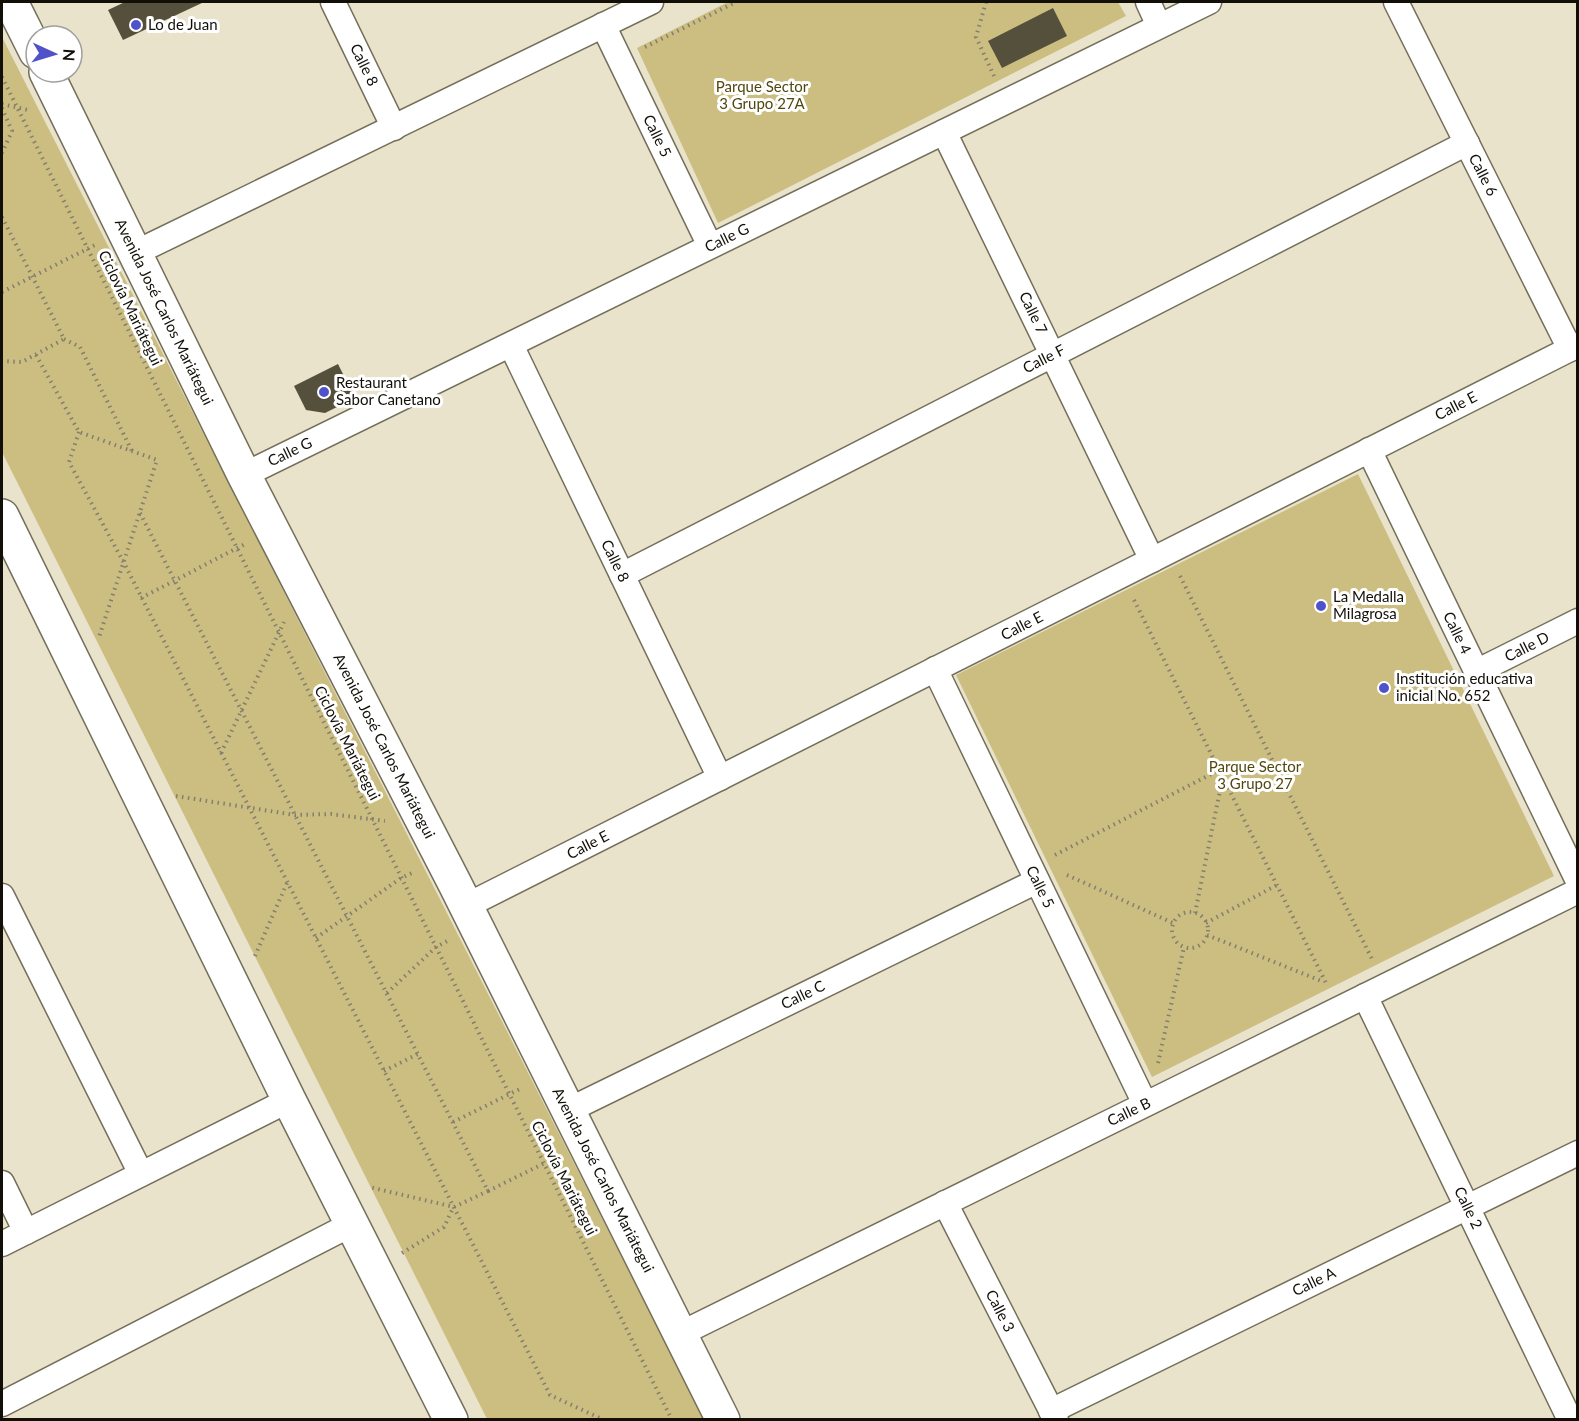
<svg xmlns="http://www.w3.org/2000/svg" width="1579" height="1421" font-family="Lato,sans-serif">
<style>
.green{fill:#ccbe81}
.building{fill:#55503c}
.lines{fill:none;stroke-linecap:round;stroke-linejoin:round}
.minor-casing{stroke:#746f5a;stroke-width:27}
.secondary-casing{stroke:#746f5a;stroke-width:36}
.path{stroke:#837f6f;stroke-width:4;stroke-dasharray:1.5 4.5;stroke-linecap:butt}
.minor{stroke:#fff;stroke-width:24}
.secondary{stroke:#fff;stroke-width:33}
.poi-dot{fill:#5052c9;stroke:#fff;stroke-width:2}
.labels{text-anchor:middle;stroke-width:6;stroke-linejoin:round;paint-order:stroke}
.poi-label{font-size:15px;fill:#110f07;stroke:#fff;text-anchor:start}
.street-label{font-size:15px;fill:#110f07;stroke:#fff}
.park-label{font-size:15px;fill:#52470f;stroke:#fff}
</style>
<rect width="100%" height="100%" fill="#e9e3cc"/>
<g class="green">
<polygon points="728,2 1118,2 1126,16 718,223 637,48"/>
<polygon points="2,37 704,1419 487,1419 2,452"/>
<polygon points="1358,474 1554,876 1152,1077 956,675"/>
</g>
<g class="building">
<polygon points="125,2 204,2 123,40 108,10"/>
<polygon points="1053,8 1067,36 1002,68 988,41"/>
<polygon points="338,364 355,398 325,413 306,410 294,386"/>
</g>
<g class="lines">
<g class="minor-casing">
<g id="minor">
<polyline points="333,2 394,128"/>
<polyline points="1148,2 1159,26"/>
<polyline points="1396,2 1570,349"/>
<polyline points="603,25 710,246"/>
<polyline points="944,132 1152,560"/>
<polyline points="135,253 651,2"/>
<polyline points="511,345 720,778"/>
<polyline points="1369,450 1578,881"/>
<polyline points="244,475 1209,2"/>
<polyline points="622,575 1467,143"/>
<polyline points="935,669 1145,1104"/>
<polyline points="1476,672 1578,621"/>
<polyline points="2,896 141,1174"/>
<polyline points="466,906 1578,345"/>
<polyline points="1365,996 1570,1420"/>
<polyline points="569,1110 1037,881"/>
<polyline points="2,1183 26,1232"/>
<polyline points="945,1203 1056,1420"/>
<polyline points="2,1244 289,1100"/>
<polyline points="680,1334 1578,891"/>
<polyline points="2,1404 352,1224"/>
<polyline points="1051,1411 1578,1153"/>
</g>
</g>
<g class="secondary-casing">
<g id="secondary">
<polyline points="11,2 36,52"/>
<polyline points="46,72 244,475 455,884 723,1420"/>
<polyline points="2,516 289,1100 451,1420"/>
</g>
</g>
<g class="path">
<polyline points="986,2 976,37 994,76"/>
<polyline points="645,47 736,2"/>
<polyline points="2,77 672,1420"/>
<polyline points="2,104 28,110"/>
<polyline points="2,108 12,131 2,153"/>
<polyline points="2,217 64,339 22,362 2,361"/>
<polyline points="2,292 97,244"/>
<polyline points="64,339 80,347 132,451"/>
<polyline points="36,355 79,432 157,460 99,637"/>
<polyline points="79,432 69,462 124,563 550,1395 604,1420"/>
<polyline points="140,513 488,1191 454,1207 369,1187"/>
<polyline points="1180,576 1373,961"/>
<polyline points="141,598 245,544"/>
<polyline points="1134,600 1327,985"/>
<polyline points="221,753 284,622"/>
<polyline points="176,796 295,815 331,814 385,821"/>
<polyline points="1055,855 1219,770"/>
<polyline points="1067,875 1173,923"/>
<circle cx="1190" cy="930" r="18"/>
<polyline points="1195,913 1223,776"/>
<polyline points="1206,923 1277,885"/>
<polyline points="1207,935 1324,982"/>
<polyline points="316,938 401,878 414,872"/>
<polyline points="255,956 287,883"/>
<polyline points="387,993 436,947 449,940"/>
<polyline points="1158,1063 1184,947"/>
<polyline points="384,1071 418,1054"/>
<polyline points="453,1122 522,1088"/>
<polyline points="488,1191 557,1157"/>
<polyline points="402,1253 444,1227 453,1208"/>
</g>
<use href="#minor" class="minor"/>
<use href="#secondary" class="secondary"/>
</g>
<g class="poi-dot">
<circle cx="136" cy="25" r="6"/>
<circle cx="324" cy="392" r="6"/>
<circle cx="1321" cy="606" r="6"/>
<circle cx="1384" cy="688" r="6"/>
</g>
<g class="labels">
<g class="poi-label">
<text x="148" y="30">Lo de Juan</text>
<text x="336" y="388">Restaurant<tspan x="336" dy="17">Sabor Canetano</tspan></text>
<text x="1333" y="602">La Medalla<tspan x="1333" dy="17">Milagrosa</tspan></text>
<text x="1396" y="684">Institución educativa<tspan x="1396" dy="17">inicial No. 652</tspan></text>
</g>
<g class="street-label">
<text transform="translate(364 65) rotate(64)" y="5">Calle 8</text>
<text transform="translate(657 136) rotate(64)" y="5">Calle 5</text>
<text transform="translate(1483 175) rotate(63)" y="5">Calle 6</text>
<text transform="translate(727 238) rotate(-26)" y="5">Calle G</text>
<text transform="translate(130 308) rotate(64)" y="5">Ciclovía Mariátegui</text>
<text transform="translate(164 312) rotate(64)" y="5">Avenida José Carlos Mariátegui</text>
<text transform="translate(1033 313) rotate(64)" y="5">Calle 7</text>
<text transform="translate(1044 359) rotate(-27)" y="5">Calle F</text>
<text transform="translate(1456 406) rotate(-27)" y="5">Calle E</text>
<text transform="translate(290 452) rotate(-26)" y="5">Calle G</text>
<text transform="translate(615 561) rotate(64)" y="5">Calle 8</text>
<text transform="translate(1022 626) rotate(-27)" y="5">Calle E</text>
<text transform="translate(1457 633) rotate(64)" y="5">Calle 4</text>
<text transform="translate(1527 647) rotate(-27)" y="5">Calle D</text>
<text transform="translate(347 743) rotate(63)" y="5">Ciclovía Mariátegui</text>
<text transform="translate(384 746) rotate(63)" y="5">Avenida José Carlos Mariátegui</text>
<text transform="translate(588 845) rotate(-27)" y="5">Calle E</text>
<text transform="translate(1040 887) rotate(64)" y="5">Calle 5</text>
<text transform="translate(803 995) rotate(-26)" y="5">Calle C</text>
<text transform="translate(1129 1112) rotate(-26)" y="5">Calle B</text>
<text transform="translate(564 1178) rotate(63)" y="5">Ciclovía Mariátegui</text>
<text transform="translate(603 1180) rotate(63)" y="5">Avenida José Carlos Mariátegui</text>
<text transform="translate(1468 1208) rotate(64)" y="5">Calle 2</text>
<text transform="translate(1314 1282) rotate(-26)" y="5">Calle A</text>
<text transform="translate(1000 1311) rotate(63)" y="5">Calle 3</text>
</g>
<g class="park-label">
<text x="762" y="92">Parque Sector<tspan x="762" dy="17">3 Grupo 27A</tspan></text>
<text x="1255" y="772">Parque Sector<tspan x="1255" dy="17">3 Grupo 27</tspan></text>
</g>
</g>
<rect width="1579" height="1421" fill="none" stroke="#110f07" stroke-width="6"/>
<g transform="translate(54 54) rotate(94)"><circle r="28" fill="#ffffff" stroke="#a09f9c" stroke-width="1.5"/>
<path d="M0-4.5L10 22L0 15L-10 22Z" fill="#5052c9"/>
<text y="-9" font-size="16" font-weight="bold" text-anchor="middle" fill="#110f07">N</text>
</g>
</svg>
